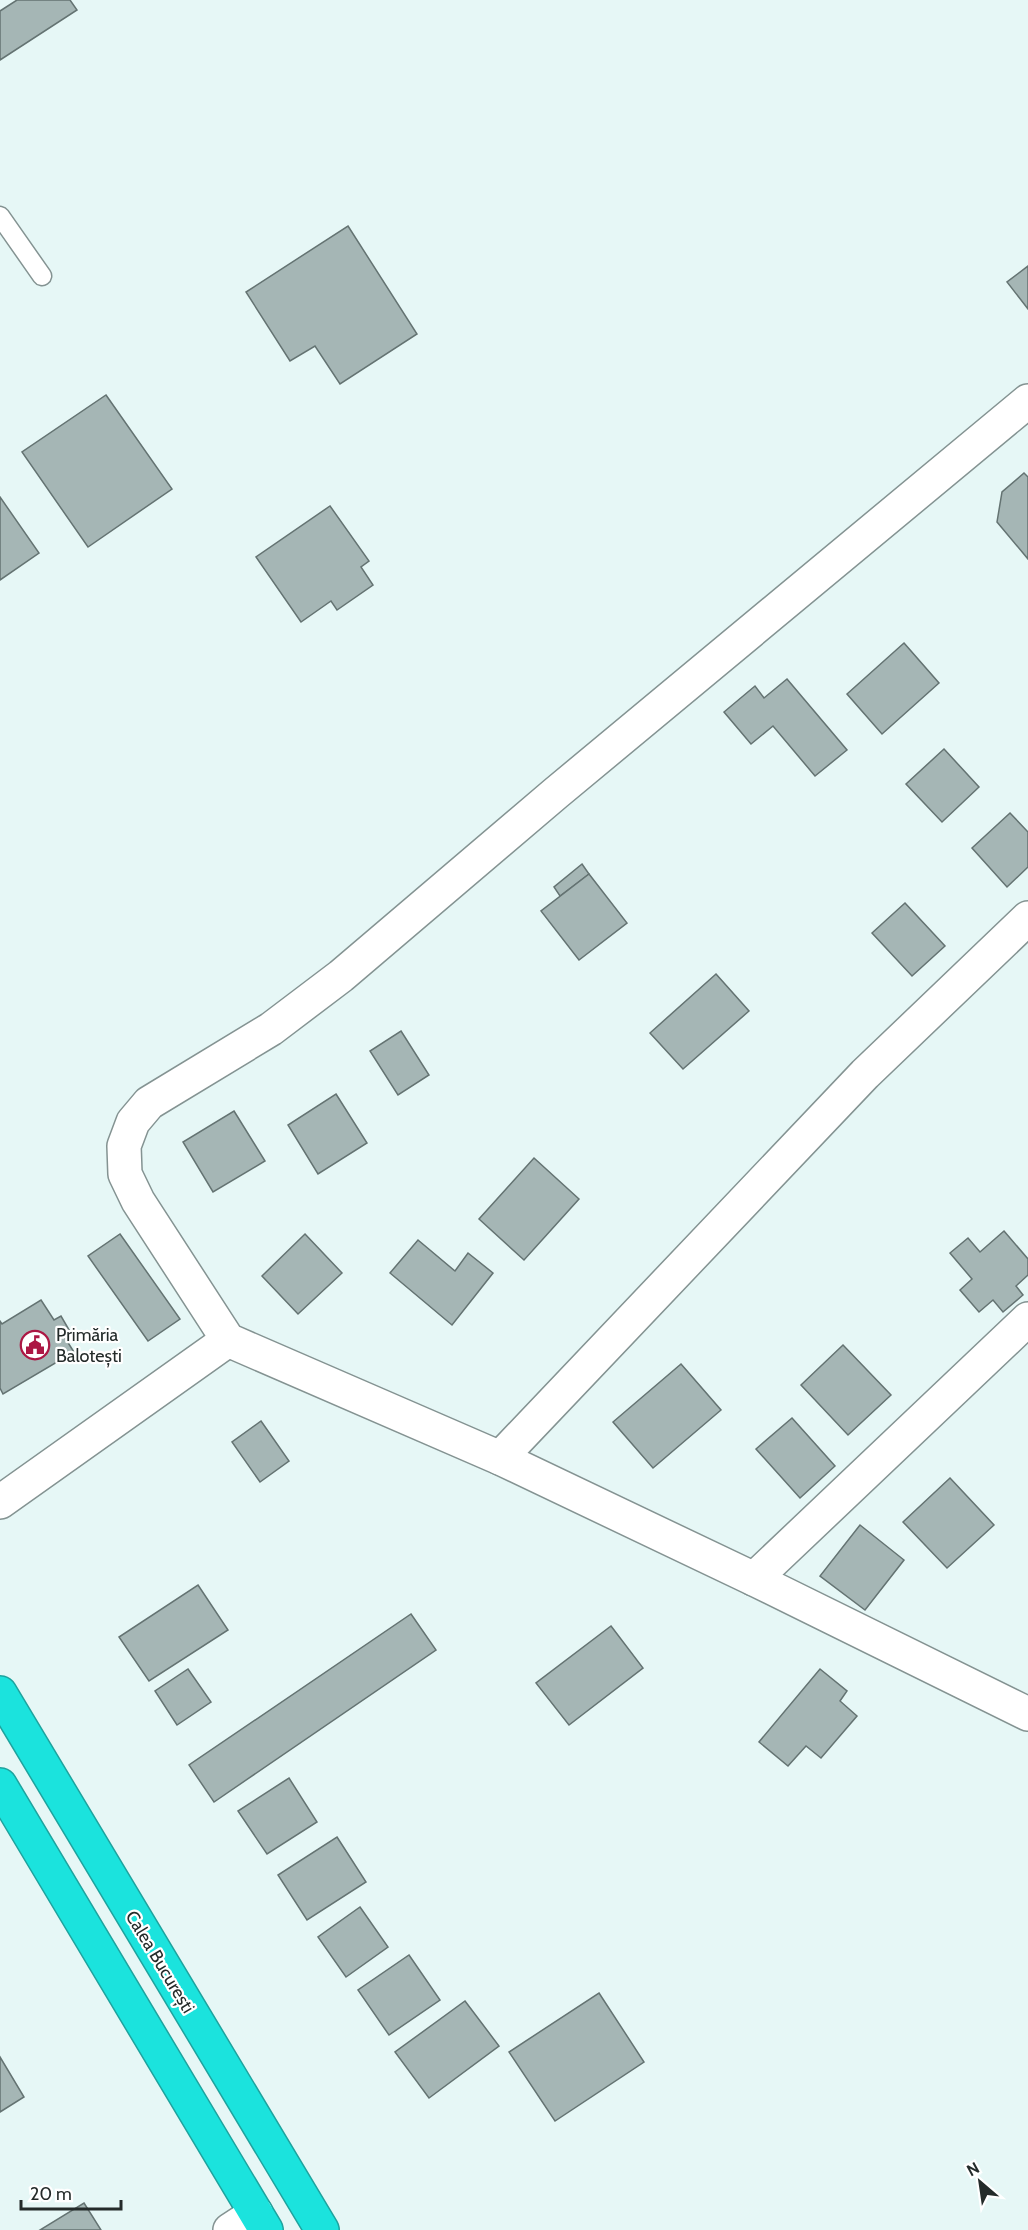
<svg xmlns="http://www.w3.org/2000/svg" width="1028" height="2230" font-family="Cabin,sans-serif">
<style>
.building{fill:#a5b6b5;stroke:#647372;stroke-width:1.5}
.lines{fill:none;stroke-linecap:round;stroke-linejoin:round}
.lane-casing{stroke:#849392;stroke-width:21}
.street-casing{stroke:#849392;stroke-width:36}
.highway-casing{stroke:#1ea39e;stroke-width:36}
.lane{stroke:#fff;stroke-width:18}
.street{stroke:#fff;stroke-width:33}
.highway{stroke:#1be3dd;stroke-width:33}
.labels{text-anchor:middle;stroke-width:4.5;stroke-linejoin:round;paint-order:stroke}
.poi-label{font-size:18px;fill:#242b2a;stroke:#fff;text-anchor:start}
.street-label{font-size:18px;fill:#242b2a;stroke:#fff}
</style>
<rect width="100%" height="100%" fill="#e6f7f6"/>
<g class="building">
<polygon points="17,0 70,0 77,10 0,60 0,11"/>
<polygon points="348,226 417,334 340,384 315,346 290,361 246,292"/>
<polygon points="1028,266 1028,309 1007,282"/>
<polygon points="106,395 172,489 88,547 22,452"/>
<polygon points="1024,473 1028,477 1028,559 997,522 1002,492"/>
<polygon points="0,497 39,553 0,580"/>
<polygon points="330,506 369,561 361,567 373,585 337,610 331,601 301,622 256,557"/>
<polygon points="904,643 939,683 882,734 847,694"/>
<polygon points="787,679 847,750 815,776 773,726 751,744 724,712 755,686 764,698"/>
<polygon points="944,749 979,787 942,822 906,784"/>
<polygon points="1010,813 1028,832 1028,867 1007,887 972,848"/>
<polygon points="582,864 589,874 560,896 554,887"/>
<polygon points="589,874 627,923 579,960 541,911"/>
<polygon points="905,903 945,946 912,976 872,933"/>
<polygon points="716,974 749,1011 683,1069 650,1033"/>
<polygon points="401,1031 429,1075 398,1095 370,1051"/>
<polygon points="336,1094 367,1143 318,1174 288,1125"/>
<polygon points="234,1111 265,1161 213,1192 183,1142"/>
<polygon points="534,1158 579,1199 524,1260 479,1219"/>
<polygon points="1004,1231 1028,1259 1028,1275 1016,1286 1023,1295 1003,1312 993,1300 979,1312 960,1290 972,1279 950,1253 968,1238 980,1252"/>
<polygon points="120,1234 180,1319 148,1341 88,1256"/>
<polygon points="305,1234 342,1273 298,1314 262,1276"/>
<polygon points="418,1240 455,1271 468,1253 493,1273 452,1325 390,1273"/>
<polygon points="41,1300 54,1320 61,1316 72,1335 65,1338 74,1352 3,1394 0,1388 0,1321 2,1324"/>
<polygon points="843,1345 891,1395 848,1435 801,1385"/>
<polygon points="681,1364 721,1410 653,1468 613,1422"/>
<polygon points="792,1418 835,1466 800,1498 756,1449"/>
<polygon points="261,1421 289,1461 260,1482 232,1442"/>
<polygon points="950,1478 994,1525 947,1568 903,1522"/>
<polygon points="860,1525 904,1560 865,1610 820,1576"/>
<polygon points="198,1585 228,1630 149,1681 119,1637"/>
<polygon points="411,1614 436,1650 214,1802 189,1765"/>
<polygon points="611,1626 643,1668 569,1725 536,1683"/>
<polygon points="188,1669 211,1702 177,1725 155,1691"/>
<polygon points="820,1669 847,1691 840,1701 857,1716 821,1758 806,1746 788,1766 759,1742"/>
<polygon points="289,1778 317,1822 267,1854 238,1811"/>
<polygon points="337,1837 366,1882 307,1920 278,1875"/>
<polygon points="360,1907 388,1947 346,1977 318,1937"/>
<polygon points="409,1955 440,2000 389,2035 358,1990"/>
<polygon points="599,1993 644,2062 555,2121 509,2052"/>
<polygon points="465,2001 499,2046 429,2098 395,2052"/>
<polygon points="0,2057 24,2097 0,2112"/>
<polygon points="84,2203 101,2230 40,2230"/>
</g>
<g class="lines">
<g class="lane-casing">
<polyline id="lane" points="0,216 42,276"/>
</g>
<g class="street-casing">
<g id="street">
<polyline points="1028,401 556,793 341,976 271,1029 149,1103 133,1122 124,1146 125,1174 138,1201 228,1340 500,1458 754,1579 1028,1714"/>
<polyline points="500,1458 865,1074 1028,918"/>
<polyline points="0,1502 228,1340"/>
<polyline points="754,1579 1028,1319"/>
<polyline points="230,2230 256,2213"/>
</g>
</g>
<g class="highway-casing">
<g id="highway">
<polyline points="0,1693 322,2230"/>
<polyline points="0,1785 266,2230"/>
</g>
</g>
<use href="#lane" class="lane"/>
<use href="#street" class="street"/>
<use href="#highway" class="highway"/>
</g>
<defs>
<g id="civic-ring" transform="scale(1.5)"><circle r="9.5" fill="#fff" stroke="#ac1744" stroke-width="1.5"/><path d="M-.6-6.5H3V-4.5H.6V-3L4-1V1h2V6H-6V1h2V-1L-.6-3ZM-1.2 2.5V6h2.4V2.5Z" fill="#ac1744"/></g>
</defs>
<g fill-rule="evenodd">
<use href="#civic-ring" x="35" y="1345"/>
</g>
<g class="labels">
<g class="poi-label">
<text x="56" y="1341">Primăria<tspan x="56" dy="21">Balotești</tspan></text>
</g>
<g class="street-label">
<text transform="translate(160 1962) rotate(59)" y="6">Calea București</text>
</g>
</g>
<g transform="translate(980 2182) rotate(331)" stroke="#ffffff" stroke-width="4.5" paint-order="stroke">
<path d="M0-4.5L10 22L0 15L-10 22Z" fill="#242b2a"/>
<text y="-9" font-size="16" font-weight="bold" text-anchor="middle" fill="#242b2a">N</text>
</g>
<path d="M21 2200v9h100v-9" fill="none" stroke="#242b2a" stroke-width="3"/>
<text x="30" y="2200" font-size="18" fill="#242b2a" stroke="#ffffff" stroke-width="4.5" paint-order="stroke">20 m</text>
</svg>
